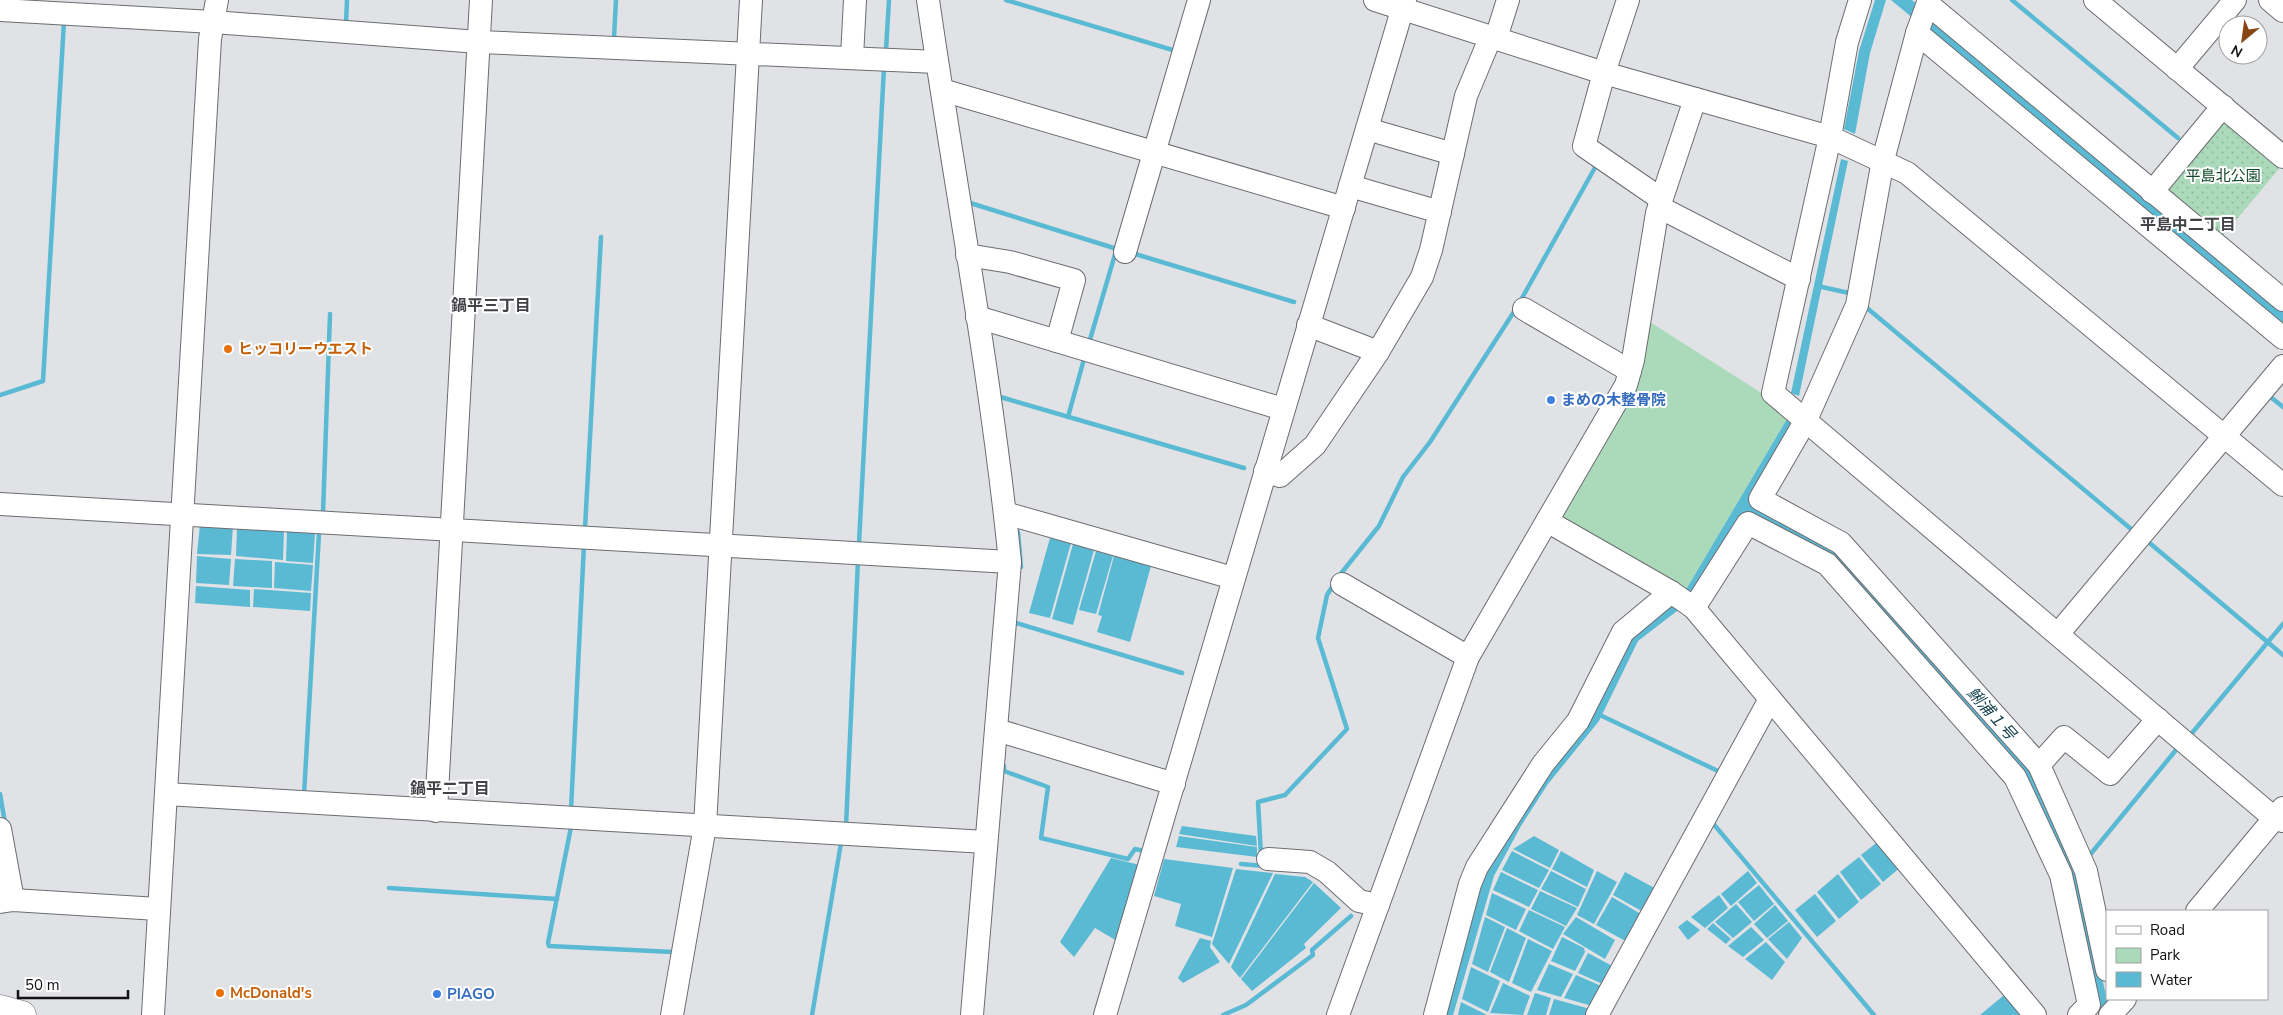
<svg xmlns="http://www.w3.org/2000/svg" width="2283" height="1015" font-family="'Nunito Sans','Noto Sans JP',sans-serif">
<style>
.green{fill:url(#green-dots)}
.pitch{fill:#abdaba}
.water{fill:#5abad4}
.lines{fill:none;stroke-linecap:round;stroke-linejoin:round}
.stream{stroke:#5abad4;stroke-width:4.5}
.minor-casing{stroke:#6c6d71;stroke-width:24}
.highway-casing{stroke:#6c6d71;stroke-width:29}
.minor{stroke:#fff;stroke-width:22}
.highway{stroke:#fff;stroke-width:28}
.food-dot{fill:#e8710a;stroke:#fff;stroke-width:2}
.shop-dot{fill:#3f7fe0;stroke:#fff;stroke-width:2}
.labels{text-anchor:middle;stroke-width:4;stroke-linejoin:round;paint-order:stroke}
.park-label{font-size:15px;fill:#13482a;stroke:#fff}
.food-label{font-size:15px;font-weight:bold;fill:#c56008;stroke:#fff;text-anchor:start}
.shop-label{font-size:15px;font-weight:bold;fill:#366cbe;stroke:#fff;text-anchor:start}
.neighbourhood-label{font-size:16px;font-weight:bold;fill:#424347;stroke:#fff}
.water-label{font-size:16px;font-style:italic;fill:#17434e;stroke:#fff}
</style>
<defs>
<pattern id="green-dots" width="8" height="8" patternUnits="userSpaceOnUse" patternTransform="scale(1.25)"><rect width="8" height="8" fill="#abdaba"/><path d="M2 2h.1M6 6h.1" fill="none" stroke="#92ba9f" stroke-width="1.8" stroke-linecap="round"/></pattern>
</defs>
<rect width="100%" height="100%" fill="#e0e2e6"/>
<polygon class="green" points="2220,118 2283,164 2221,238 2168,194 2166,184"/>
<polygon class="pitch" points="1650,322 1766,396 1787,419 1684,593 1559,517"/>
<g class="water">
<polygon points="1875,0 1886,0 1870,53 1855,134 1844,129 1859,51"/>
<polygon points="1891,0 1912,0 2283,309 2283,325"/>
<polygon points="1841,159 1848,161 1799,396 1791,393"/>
<polygon points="1787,419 1793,422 1751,502 1838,548 2033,770 2075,866 2107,999 2110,999 2119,1015 2104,1015 2097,1001 2023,778 1830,558 1743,515 1694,598 1638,641 1599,721 1548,784 1521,826 1494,876 1453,1015 1441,1015 1477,886 1629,636 1684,593"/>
<polygon points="200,524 233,526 231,555 197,554"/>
<polygon points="237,526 284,531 283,560 236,556"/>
<polygon points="287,531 315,533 313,563 286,561"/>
<polygon points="1050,538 1071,543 1050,618 1029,613"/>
<polygon points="1073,544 1094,550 1073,625 1052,619"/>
<polygon points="1096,551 1113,556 1096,614 1079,610"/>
<polygon points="197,556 231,559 229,585 196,583"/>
<polygon points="1114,556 1151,566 1130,642 1097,632 1102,616 1098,615"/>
<polygon points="235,559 272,561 272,588 233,586"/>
<polygon points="275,562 313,565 311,591 274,588"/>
<polygon points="196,586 250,590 250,607 195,603"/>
<polygon points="254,589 311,593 310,611 253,607"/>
<polygon points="1182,826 1256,836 1257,846 1179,834"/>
<polygon points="1179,836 1257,847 1257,857 1176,847"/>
<polygon points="1534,836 1559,850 1550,868 1513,849"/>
<polygon points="1880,840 1902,866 1883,882 1861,855"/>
<polygon points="1512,851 1549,870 1539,888 1502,870"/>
<polygon points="1561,851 1594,870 1587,887 1552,869"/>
<polygon points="1859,857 1881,884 1861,900 1840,872"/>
<polygon points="1111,858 1140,865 1117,941 1095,928 1074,957 1060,942"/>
<polygon points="1164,859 1233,868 1212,937 1175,926 1181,904 1154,896"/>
<polygon points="1236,869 1273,873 1229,964 1212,944"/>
<polygon points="1551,871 1586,889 1578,907 1541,889"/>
<polygon points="1597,871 1617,882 1594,924 1577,915"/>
<polygon points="1748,871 1757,883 1731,906 1721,894"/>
<polygon points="1501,872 1538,890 1529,907 1493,890"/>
<polygon points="1625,872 1660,891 1647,914 1613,895"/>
<polygon points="1275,874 1305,877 1313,882 1240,978 1231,967"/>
<polygon points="1838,874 1859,902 1839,919 1817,892"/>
<polygon points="1314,883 1341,908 1304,944 1306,948 1252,991 1241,979"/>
<polygon points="1759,885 1774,904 1754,921 1738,902"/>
<polygon points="1540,891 1577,908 1566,926 1531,909"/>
<polygon points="1492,893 1526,909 1516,930 1486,915"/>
<polygon points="1815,894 1836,921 1817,937 1795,910"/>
<polygon points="1719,895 1728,908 1705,928 1691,917"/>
<polygon points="1612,897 1646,917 1631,944 1596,925"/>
<polygon points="1736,904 1752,922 1733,938 1715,922"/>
<polygon points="1775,905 1788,921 1767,938 1754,924"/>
<polygon points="1529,910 1565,927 1553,949 1519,931"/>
<polygon points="1485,917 1505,927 1488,972 1472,964"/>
<polygon points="1576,917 1615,940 1605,959 1563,934"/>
<polygon points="1687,920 1700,930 1688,940 1678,927"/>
<polygon points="1789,922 1802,938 1787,959 1768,939"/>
<polygon points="1713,923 1731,939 1726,944 1707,929"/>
<polygon points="1751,927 1764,940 1743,957 1728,946"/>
<polygon points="1507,928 1526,938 1509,982 1490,972"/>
<polygon points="1562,937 1584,948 1585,952 1575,971 1551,961"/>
<polygon points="1200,938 1211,941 1210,947 1220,962 1183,983 1178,978"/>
<polygon points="1528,939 1552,951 1531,992 1512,983"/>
<polygon points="1766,942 1785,962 1772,980 1745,959"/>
<polygon points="1588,953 1616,968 1607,986 1578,973"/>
<polygon points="1549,964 1573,974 1561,997 1537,990"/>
<polygon points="1471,967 1500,981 1488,1012 1462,999"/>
<polygon points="1576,975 1606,988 1596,1007 1564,998"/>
<polygon points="1503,983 1530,996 1523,1015 1490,1013"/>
<polygon points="2009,991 2026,1015 1980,1015"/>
<polygon points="1535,993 1551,998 1546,1015 1527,1015"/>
<polygon points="1554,999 1594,1010 1592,1015 1549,1015"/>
<polygon points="1461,1002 1487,1015 1458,1015"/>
</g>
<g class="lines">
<g class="stream">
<polyline points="1006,0 1176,51"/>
<polyline points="2012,0 2178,138"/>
<polyline points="346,23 347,0"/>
<polyline points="614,37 616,0"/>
<polyline points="886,50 889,0"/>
<polyline points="967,202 1117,249"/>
<polyline points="1132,253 1294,302"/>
<polyline points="1822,287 1849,293"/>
<polyline points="1867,308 2131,529"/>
<polyline points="1089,343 1116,251"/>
<polyline points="0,395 43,381 64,21"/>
<polyline points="2268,395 2283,407"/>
<polyline points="997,396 1244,468"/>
<polyline points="1068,417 1084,359"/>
<polyline points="323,513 330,314"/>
<polyline points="585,528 601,237"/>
<polyline points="1018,532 1021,567"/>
<polyline points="2146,540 2283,655"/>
<polyline points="859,543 884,67"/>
<polyline points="1016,623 1182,673"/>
<polyline points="1602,716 1720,772"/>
<polyline points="2192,733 2283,624"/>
<polyline points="1004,766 1004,771 1048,787 1041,838 1128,859 1135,849 1144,851"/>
<polyline points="0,794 5,823"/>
<polyline points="304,795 319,533"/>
<polyline points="571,810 584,544"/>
<polyline points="1711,821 1874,1015"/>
<polyline points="846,826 858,560"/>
<polyline points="571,827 548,943 549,946 673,952"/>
<polyline points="1261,855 1258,802 1285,795 1347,729 1318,638 1327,595 1339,576 1379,526 1403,477 1430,442 1517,307 1597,164"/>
<polyline points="2089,856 2176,750"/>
<polyline points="1241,864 1264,866"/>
<polyline points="389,888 557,899"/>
<polyline points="812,1015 841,843"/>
<polyline points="1223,1015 1246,1005 1313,955 1312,950 1351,916"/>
</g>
<g class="minor-casing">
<g id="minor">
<path d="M928,0C955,187 991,373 1010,562L972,1015"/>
<polyline points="1375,0 1604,73 1830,137 1907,173 2283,485"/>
<polyline points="1628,0 1604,73 1584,146 1661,199"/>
<polyline points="1860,0 1847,42 1830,137 1773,393 2274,818 2283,821"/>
<polyline points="1929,0 1917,33 1883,160 1857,305 1806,420 1760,499 1841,543 2039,765 2086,871 2107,970"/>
<polyline points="2095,0 2283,157"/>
<polyline points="2270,0 2283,11"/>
<polyline points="1928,4 2283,300"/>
<polyline points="0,10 213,22 479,42 937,62"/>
<polyline points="1917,33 2283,338"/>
<polyline points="1496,38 1508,0"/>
<polyline points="852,57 855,0"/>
<polyline points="2177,69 2235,0"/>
<polyline points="942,90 1344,208"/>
<polyline points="1367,129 1453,154"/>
<polyline points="1350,186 1440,212"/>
<polyline points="2152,192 2223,106"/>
<polyline points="1659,207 1799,279"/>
<polyline points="1125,252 1199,0"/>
<polyline points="967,255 1010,262 1074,280 1057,341"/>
<polyline points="1524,309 1630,371"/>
<polyline points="977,317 1283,409"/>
<polyline points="1308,325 1378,352"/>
<polyline points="1265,471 1280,476 1315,445 1378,352 1422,277 1431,250 1466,96 1491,36"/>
<polyline points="0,504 1010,562"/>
<polyline points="1005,513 1233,578"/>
<polyline points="1547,521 1671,592 1694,608 2035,1015"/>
<polyline points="1342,584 1468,657"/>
<polyline points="1694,608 1748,523 1827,564 2015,777 2061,875 2089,1005 2079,1015"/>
<polyline points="2058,634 2283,366"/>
<polyline points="997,730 1174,784"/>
<polyline points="2039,765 2064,737 2110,774 2158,719"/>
<polyline points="166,794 986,842"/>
<polyline points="436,811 481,0"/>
<polyline points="0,829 13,900"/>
<polyline points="1268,859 1310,862 1327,872 1359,901 1378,905"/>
<polyline points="0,902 13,900 158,909"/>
<polyline points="2197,911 2283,808"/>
<polyline points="153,1015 210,39 217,0"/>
<polyline points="672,1015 705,826 751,0"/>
<polyline points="1105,1015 1405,0"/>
<polyline points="1338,1015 1468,657 1626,385 1633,360 1657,213 1695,99"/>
<polyline points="1435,1015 1470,884 1477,867 1543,764 1578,721 1623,632 1671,592"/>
<polyline points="1597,1015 1770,699"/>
<polyline points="2110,1015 2125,999"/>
</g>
</g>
<g class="highway-casing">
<polyline id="highway" points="0,1009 22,1015"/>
</g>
<use href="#minor" class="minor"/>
<use href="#highway" class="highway"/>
</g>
<g class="food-dot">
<circle cx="228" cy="349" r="5"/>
<circle cx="220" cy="993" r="5"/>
</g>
<g class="shop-dot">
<circle cx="1551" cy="400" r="5"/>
<circle cx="437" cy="994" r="5"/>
</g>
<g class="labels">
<g class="park-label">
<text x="2223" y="181">平島北公園</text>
</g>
<g class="food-label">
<text x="238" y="354">ヒッコリーウエスト</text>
<text x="230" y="998">McDonald's</text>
</g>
<g class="shop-label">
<text x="1561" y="405">まめの木整骨院</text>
<text x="447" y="999">PIAGO</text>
</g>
<g class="neighbourhood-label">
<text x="2188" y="230">平島中二丁目</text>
<text x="491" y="311">鍋平三丁目</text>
<text x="450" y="794">鍋平二丁目</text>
</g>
<g class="water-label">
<text transform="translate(1992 713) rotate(48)" y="6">鯏浦１号</text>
</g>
</g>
<rect x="2106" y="910" width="162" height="90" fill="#ffffff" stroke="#a1a1a1"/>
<rect x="2116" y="926" width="25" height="8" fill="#ffffff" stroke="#a1a1a1"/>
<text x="2150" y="935" font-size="15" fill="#131315">Road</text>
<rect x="2116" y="948" width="25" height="15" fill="#abdaba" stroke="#a1a1a1"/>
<text x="2150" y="960" font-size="15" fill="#131315">Park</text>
<rect x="2116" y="972" width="25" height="15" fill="#5abad4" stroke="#a1a1a1"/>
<text x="2150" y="985" font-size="15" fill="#131315">Water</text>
<g transform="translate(2243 40) rotate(209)"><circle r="24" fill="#ffffff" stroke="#a1a1a1"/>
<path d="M0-4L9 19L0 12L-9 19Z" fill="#884615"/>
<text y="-8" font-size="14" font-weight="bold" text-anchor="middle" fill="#131315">N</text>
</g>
<path d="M18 990v8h110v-8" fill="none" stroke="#131315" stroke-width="2.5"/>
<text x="25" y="990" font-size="15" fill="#131315" stroke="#ffffff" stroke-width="4" paint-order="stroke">50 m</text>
</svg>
